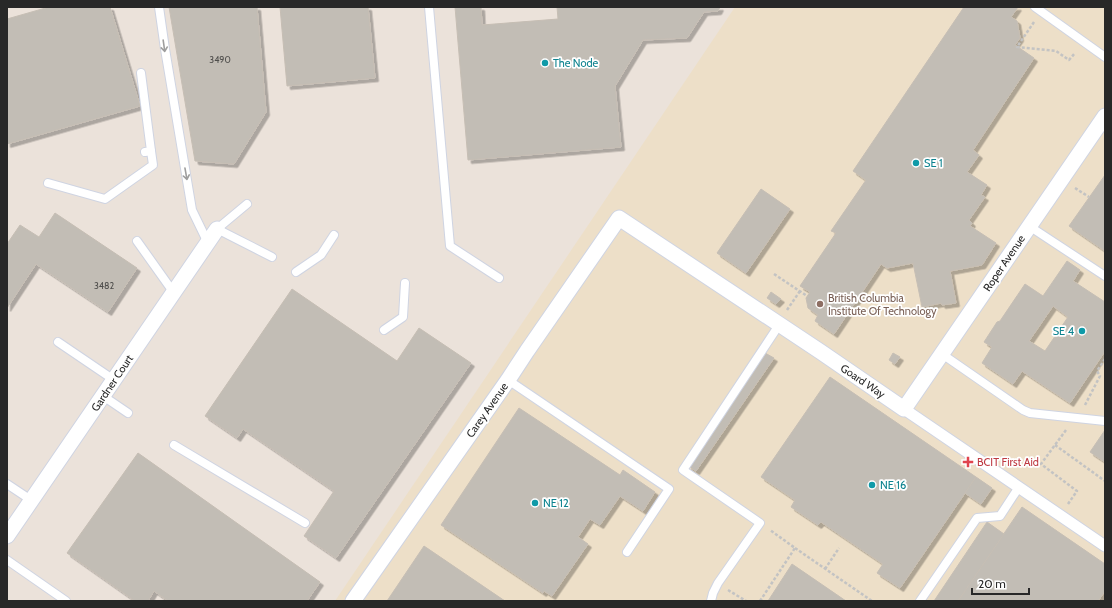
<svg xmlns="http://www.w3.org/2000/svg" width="1112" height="608" font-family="Cabin,sans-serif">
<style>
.education{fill:#eddfc8}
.building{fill:#c2bdb5;stroke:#c6beb4;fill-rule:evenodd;filter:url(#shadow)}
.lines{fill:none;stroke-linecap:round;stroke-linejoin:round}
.service-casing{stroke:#cfd4e2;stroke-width:10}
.pedestrian-casing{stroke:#cfd4e2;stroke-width:13}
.minor-casing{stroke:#cfd4e2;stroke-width:17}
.path{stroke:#c3c3c3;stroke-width:2.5;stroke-dasharray:3 2;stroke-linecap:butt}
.service{stroke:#fff;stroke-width:8}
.pedestrian{stroke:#fff;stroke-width:11}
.minor{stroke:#fff;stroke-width:15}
.oneway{stroke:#9e9e9e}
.culture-dot{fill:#0f9aa8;stroke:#fff;stroke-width:1.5}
.education-dot{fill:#8d6e63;stroke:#fff;stroke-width:1.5}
.health-dot{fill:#e0444e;stroke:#fff;stroke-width:1.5}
.labels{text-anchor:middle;stroke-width:3.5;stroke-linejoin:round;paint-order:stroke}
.number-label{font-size:9px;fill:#4e4d4b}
.culture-label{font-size:11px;fill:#0d838f;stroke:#fff;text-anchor:start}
.street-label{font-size:11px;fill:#282828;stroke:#fff}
.education-label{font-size:11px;fill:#785e54;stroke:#fff;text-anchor:start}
.health-label{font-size:11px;fill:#be3a42;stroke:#fff;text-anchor:start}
</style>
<defs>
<filter id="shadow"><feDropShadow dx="3.5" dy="3.5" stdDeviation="0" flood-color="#0004"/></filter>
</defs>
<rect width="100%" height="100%" fill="#ebe2da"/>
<polygon class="education" points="735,7 1105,7 1105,601 335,601"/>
<g class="building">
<polygon points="49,7 110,7 140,106 7,144 7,19"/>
<polygon points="169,7 257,7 266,112 234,164 195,161"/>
<polygon points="280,7 368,7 375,78 287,86"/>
<polygon points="455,7 481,7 482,25 558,19 557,7 720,7 718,11 704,12 687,38 643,40 615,86 621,147 468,160"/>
<polygon points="964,7 1018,7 1011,17 1017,21 1020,38 1015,45 1034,58 973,150 979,155 967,172 987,185 981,195 985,197 969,220 972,223 970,226 996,243 982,265 950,271 956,303 942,305 941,303 922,307 913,263 887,268 881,264 834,334 815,321 818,315 808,308 806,298 810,292 800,286 836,233 831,231 866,180 853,171"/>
<polygon points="1105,175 1105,251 1069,226"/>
<polygon points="761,189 790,209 746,273 717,253"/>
<polygon points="55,213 137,268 108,312 36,264 7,308 7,244 20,225 39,237"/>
<path d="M1067,261L1080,270L1073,281L1105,302V351L1070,403L1022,371L1013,384L982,363L992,347L984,342L997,322L1000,321L1025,284L1043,296ZM1053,306L1068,317L1045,351L1029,341Z"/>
<polygon points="292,289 397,361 419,328 471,363 336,558 304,536 334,491 243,429 237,438 205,416"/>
<polygon points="771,292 781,299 776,304 767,298"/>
<polygon points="765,353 774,358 696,471 688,466"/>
<polygon points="893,353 900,357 895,364 889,360"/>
<polygon points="830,377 976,477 900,588 877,573 883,564 821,522 818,525 791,507 795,500 761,477"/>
<polygon points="519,408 620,475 623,470 655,492 643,511 620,496 600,525 590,519 578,537 588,544 552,596 544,591 543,593 441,525"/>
<polygon points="1105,430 1105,462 1090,452"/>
<polygon points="138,453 320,582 307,601 168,601 154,591 148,601 135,601 67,553"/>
<polygon points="976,477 992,488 981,504 965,493"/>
<polygon points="1022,507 1105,564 1105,591 1098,601 958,601"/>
<polygon points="987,522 1004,534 958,601 934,601"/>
<polygon points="424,546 505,601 387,601"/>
<polygon points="792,564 846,601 768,601"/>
</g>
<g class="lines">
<g class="service-casing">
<g id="service">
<polyline points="159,7 165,49 192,210 208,243"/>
<polyline points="429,7 450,246 499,278"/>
<polyline points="1035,7 1105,57"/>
<polyline points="141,73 151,151 145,152"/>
<polyline points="48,183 105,199 153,165 151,151"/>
<polyline points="247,204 217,229 272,257"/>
<polyline points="1029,226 1105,276"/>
<polyline points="137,241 174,293"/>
<polyline points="296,272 321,255 334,235"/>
<polyline points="384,330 403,317 405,283"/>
<polyline points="58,342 114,380"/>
<polyline points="942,354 1023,410 1030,413 1105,421"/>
<polyline points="508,380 669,489 627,552"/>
<polyline points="103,396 128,413"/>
<polyline points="174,445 305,523"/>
<polyline points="7,484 31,500"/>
<polyline points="7,560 66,601"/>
<polyline points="711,601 713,593 718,583 760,523 683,470 779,325"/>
<polyline points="920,601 977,518 1000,516 1019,487"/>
</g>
</g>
<g class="pedestrian-casing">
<polyline id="pedestrian" points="904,409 1105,546"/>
</g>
<g class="minor-casing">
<g id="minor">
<polyline points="7,536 217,229"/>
<polyline points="353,601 508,380 527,351 619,218 821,352 904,409 1105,116"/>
</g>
</g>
<g class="path">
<polyline points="1034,22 1017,47 1056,51 1069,60 1075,53"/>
<polyline points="1075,188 1089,197"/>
<polyline points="774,274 807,296"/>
<polyline points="787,310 800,291"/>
<polyline points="1085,405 1100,376 1097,371 1105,359"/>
<polyline points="1066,430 1041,464 1077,491 1068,504"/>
<polyline points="1055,445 1105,481"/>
<polyline points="795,548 872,601"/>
<polyline points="825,569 839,548"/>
<polyline points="728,590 746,601"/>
<polyline points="760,601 795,548 770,530"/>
</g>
<use href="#service" class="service"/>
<use href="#pedestrian" class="pedestrian"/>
<use href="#minor" class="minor"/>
</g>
<defs><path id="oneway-shaft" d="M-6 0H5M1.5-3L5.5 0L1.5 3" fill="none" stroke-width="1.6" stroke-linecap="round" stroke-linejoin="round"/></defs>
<g class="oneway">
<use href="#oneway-shaft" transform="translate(164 46) rotate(82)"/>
<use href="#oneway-shaft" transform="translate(186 174) rotate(80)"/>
</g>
<g class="culture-dot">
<circle cx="545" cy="63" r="4"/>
<circle cx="916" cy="163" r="4"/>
<circle cx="1082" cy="331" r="4"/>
<circle cx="872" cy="485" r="4"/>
<circle cx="535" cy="503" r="4"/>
</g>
<circle class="education-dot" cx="820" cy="304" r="4"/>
<path class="health-dot" d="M966 456h4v4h4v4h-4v4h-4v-4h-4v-4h4z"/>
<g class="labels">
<g class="number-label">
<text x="220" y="63">3490</text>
<text x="104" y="289">3482</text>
</g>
<g class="culture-label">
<text x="553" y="67">The Node</text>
<text x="924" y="167">SE 1</text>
<text x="1074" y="335" text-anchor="end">SE 4</text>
<text x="880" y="489">NE 16</text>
<text x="543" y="507">NE 12</text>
</g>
<g class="street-label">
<text transform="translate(1004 263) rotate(-56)" y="4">Roper Avenue</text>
<text transform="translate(863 381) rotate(34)" y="4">Goard Way</text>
<text transform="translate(112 383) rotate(-56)" y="4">Gardner Court</text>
<text transform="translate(487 410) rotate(-55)" y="4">Carey Avenue</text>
</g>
<g class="education-label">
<text x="828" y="302">British Columbia<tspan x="828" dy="13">Institute Of Technology</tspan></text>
</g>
<g class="health-label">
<text x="977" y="466">BCIT First Aid</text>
</g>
</g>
<rect width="1112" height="608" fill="none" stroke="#282828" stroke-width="16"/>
<path d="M972 588v6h57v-6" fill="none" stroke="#282828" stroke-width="2"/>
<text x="978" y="588" font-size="12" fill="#282828" stroke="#ffffff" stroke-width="3" paint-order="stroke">20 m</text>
</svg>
